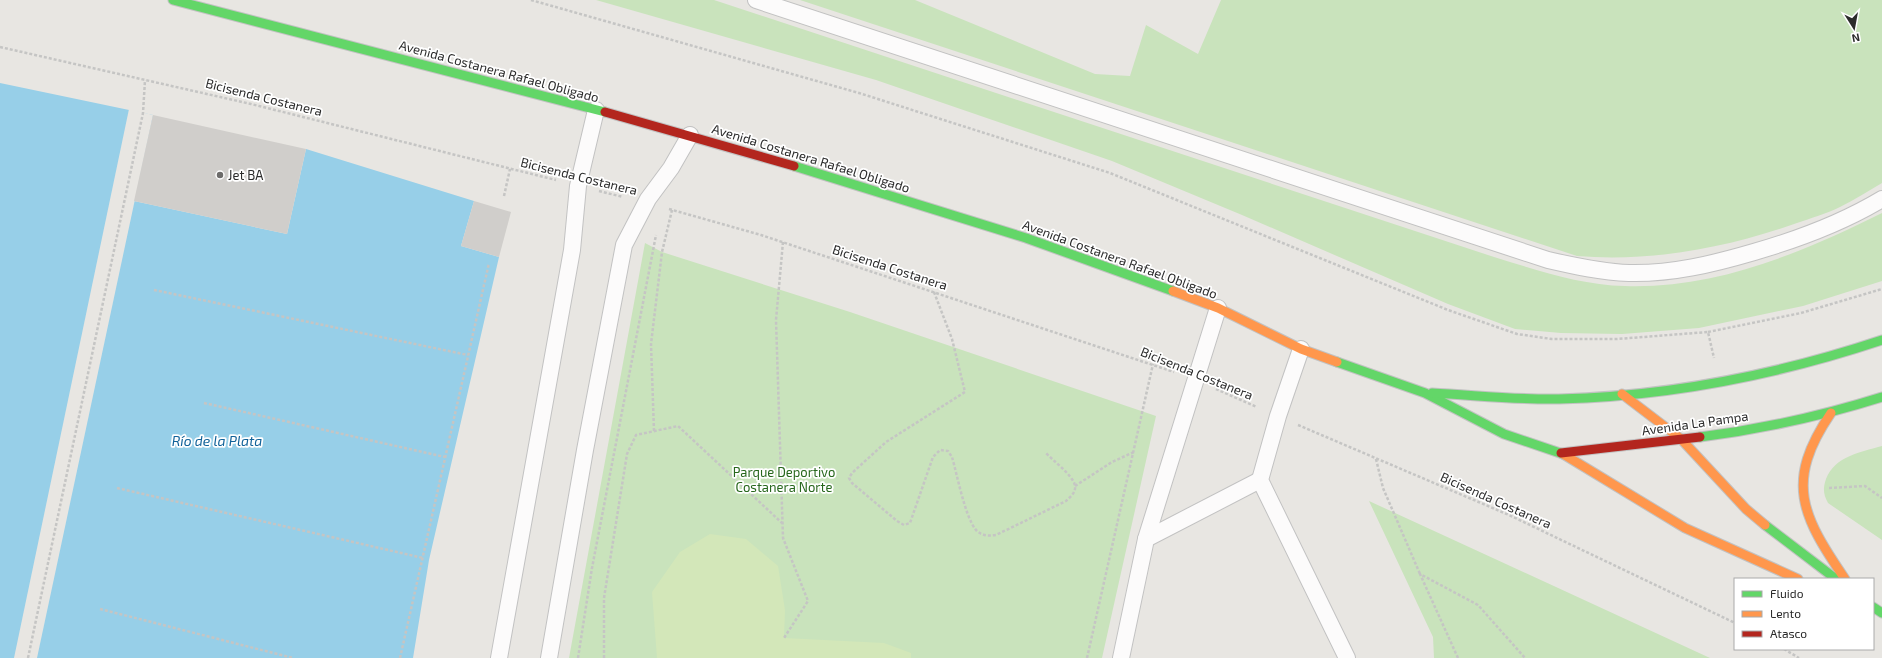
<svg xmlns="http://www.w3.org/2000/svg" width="1882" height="658" font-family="'Exo 2',sans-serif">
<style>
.green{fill:#c9e3bc}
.pitch{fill:#d3e7b9}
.water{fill:#97cfe8}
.pier{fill:#e8e6e2}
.building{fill:#d0cecb}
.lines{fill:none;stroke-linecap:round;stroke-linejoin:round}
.lane-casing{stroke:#c2c2c2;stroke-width:18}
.fast-casing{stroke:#c2c2c2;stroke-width:11}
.slow-casing{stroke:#c2c2c2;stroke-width:11}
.jam-casing{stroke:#c2c2c2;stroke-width:11}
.path{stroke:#c5c5c4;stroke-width:2.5;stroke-dasharray:3 2;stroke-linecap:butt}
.lane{stroke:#fcfbfb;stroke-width:16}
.fast{stroke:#63d668;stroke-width:9}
.slow{stroke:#ff974d;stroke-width:9}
.jam{stroke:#b3261e;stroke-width:9}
.poi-dot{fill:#6d6c6b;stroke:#fff;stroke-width:1.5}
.labels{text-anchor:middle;stroke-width:3.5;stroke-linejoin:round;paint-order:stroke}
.street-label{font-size:13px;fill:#2b2b2b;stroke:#fff}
.poi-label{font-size:13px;fill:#2b2b2b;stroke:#fff;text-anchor:start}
.park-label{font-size:13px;fill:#27671c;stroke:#fff}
.water-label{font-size:14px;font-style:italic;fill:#116299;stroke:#fff}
</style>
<rect width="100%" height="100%" fill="#e8e6e2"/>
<g class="green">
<path d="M596,0H714L1494,257C1537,270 1580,285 1625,286C1715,289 1802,253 1882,213V281L1803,306L1699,328L1622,334L1561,333L1515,329L1448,304L1242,215L1112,161L876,80Z"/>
<path d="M800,0H915L1095,74L1130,76L1146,25L1198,54L1221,0H1882V183C1868,191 1854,200 1840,207C1826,214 1811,218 1797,223C1726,248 1652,262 1577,256Z"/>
<polygon points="645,243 662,252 850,312 1156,416 1102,658 569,658"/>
<path d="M1882,446V540L1828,503C1823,494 1823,488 1826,479C1835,456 1861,452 1882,446Z"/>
<polygon points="1369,501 1710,658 1434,658 1433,637"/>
</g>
<polygon class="pitch" points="710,534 746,539 778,566 785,610 784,638 884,643 911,653 911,658 657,658 652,592 680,552"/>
<polygon class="water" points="0,83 153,115 134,201 287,234 306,149 474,201 461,246 499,257 429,560 413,658 0,658"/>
<polygon class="pier" points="129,109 153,115 37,658 14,658"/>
<g class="building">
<polygon points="153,115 306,149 287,234 134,201"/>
<polygon points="474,201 511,212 499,257 461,246"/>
</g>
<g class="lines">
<g class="lane-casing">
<g id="lane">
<path d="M756,0L1548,260C1574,266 1601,272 1629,273C1672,274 1713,264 1754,252C1799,239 1842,223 1882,199"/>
<polyline points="1301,349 1278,416 1260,480 1347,658"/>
<polyline points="1146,539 1260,480"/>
<polyline points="499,658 572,250 578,186 596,110"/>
<polyline points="549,658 585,450 624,245 648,199 671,168 690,135"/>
<polyline points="1121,658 1146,539 1218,308"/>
</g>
</g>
<g class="fast-casing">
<g id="fast">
<polyline points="173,0 605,112"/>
<polyline points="794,166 1026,238 1173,291"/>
<polyline points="1337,362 1425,393 1504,434 1563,454"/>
<path d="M1432,393C1474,395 1517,400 1559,399C1670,396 1777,375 1882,340"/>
<path d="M1700,437C1762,429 1822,416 1882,397"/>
<polyline points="1765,525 1836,579"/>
<polyline points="1873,607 1882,613"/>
</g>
</g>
<g class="slow-casing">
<g id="slow">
<polyline points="1173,291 1218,308 1301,349 1337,362"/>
<polyline points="1622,394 1681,439 1746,509 1765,525"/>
<path d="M1831,413C1784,482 1802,516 1845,579"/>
<polyline points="1563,454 1685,528 1798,579"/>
</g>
</g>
<g class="jam-casing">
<g id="jam">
<polyline points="605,112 794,166"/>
<polyline points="1561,453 1700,437"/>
</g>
</g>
<g class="path">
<polyline points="531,0 859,93 1110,173 1448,310 1517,334 1552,339 1617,339 1708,332 1714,358"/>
<polyline points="0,47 251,104 556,180"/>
<polyline points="599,191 623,197"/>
<polyline points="504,196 510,169"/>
<polyline points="669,209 761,235 1174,372"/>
<polyline points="783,242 776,320 783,538 808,601 784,638"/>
<polyline points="154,290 468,355"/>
<path d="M934,292L952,339L965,392L886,442L852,473L849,478L852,483L897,521L904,525L910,523L933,457L940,450L948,451L952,457C957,474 965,517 976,530C982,536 988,536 996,535L1066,501C1070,497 1076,493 1075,486C1074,476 1052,460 1045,452"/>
<polyline points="1708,332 1801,313 1882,289"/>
<polyline points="1216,389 1257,407"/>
<polyline points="204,403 445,457"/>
<polyline points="1298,425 1509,515 1735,623"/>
<polyline points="654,431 651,344 662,252 672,210"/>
<polyline points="1376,459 1383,488 1420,574"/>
<polyline points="1075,486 1112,462 1134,452"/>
<polyline points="117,488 423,558"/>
<polyline points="1829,488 1865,486 1882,498"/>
<polyline points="100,609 293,658"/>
<polyline points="1784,649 1799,658"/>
<polyline points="28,658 143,113 145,80"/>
<polyline points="400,658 489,263"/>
<polyline points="578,658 592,568 656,235"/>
<polyline points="604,658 604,598 627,454 636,435 678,426 782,523"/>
<polyline points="1087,658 1153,364"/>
<polyline points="1458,658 1420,574 1478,605 1525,658"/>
</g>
<use href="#lane" class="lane"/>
<use href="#fast" class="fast"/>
<use href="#slow" class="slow"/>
<use href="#jam" class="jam"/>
</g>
<circle class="poi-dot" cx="220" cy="175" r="4"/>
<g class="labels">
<g class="street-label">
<text transform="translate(499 71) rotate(15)" y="5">Avenida Costanera Rafael Obligado</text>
<text transform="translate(264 97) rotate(14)" y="5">Bicisenda Costanera</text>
<text transform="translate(811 158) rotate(17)" y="5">Avenida Costanera Rafael Obligado</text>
<text transform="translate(579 176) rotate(14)" y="5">Bicisenda Costanera</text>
<text transform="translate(1120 259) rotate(20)" y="5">Avenida Costanera Rafael Obligado</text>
<text transform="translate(890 267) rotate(18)" y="5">Bicisenda Costanera</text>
<text transform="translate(1197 373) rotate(22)" y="5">Bicisenda Costanera</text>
<text transform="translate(1695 423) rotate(-8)" y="5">Avenida La Pampa</text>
<text transform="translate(1496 500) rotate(24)" y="5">Bicisenda Costanera</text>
</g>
<g class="poi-label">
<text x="228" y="180">Jet BA</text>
</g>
<g class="park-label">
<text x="784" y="477">Parque Deportivo<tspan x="784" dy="15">Costanera Norte</tspan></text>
</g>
<g class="water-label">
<text x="217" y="446">Río de la Plata</text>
</g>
</g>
<rect x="1734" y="578" width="140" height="72" fill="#ffffff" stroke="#aaaaaa"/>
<rect x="1742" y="591" width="20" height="6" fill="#63d668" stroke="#aaaaaa"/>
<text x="1770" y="598" font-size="12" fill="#2b2b2b">Fluido</text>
<rect x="1742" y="611" width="20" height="6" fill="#ff974d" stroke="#aaaaaa"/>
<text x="1770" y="618" font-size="12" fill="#2b2b2b">Lento</text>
<rect x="1742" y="631" width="20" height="6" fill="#b3261e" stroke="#aaaaaa"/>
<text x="1770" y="638" font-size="12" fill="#2b2b2b">Atasco</text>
<g transform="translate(1854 28) rotate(169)" stroke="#ffffff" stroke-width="3" paint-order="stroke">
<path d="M0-3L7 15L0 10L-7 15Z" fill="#2b2b2b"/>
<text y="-6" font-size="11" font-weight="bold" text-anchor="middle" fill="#2b2b2b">N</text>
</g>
</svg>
